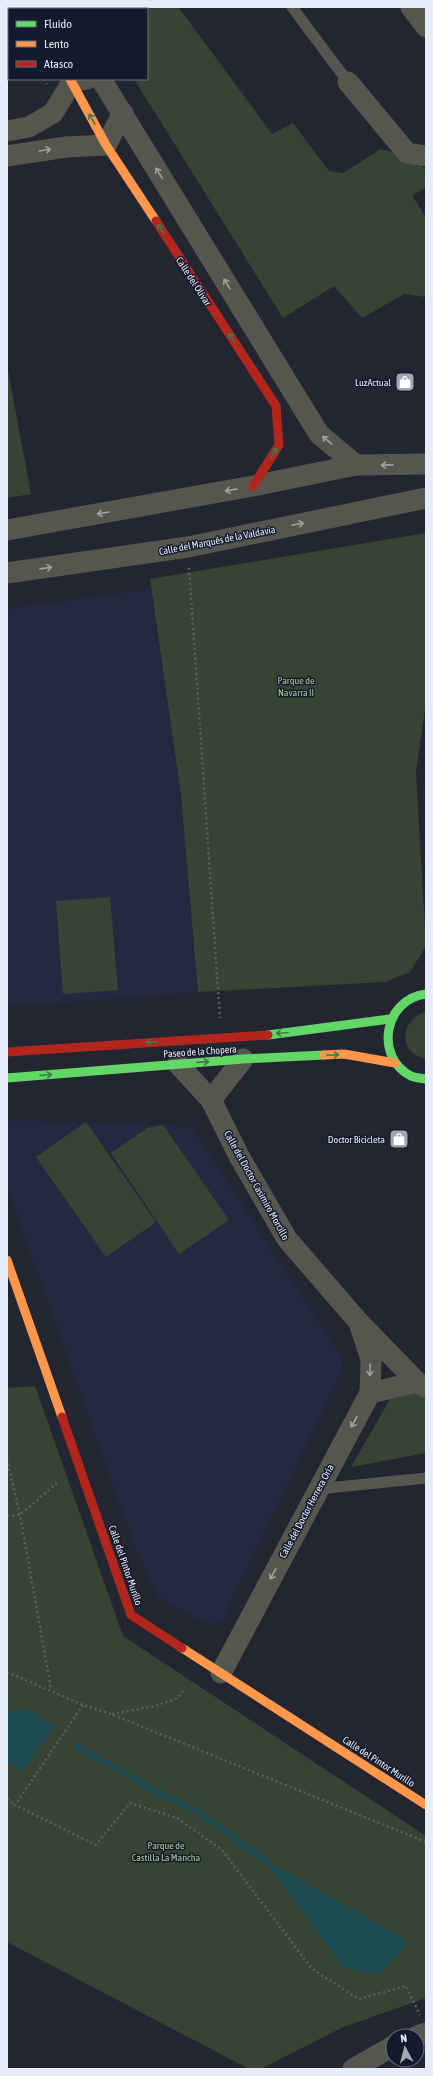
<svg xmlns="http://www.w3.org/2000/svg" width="433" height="2076" font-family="'Asap Condensed',sans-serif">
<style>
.built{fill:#222940}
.green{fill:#384433}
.water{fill:#1e4c52}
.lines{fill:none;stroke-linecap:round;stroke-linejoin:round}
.stream{stroke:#1e4c52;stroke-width:6}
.path{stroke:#5d5f5e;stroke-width:2.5;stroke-dasharray:2 3;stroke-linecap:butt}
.lane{stroke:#55574f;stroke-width:11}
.street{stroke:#55574f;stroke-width:21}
.fast{stroke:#63d668;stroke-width:9}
.slow{stroke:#ff974d;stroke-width:9}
.jam{stroke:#b3261e;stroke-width:9}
.oneway{stroke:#3c784a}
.oneway2{stroke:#9ea2a4}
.labels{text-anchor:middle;stroke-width:3;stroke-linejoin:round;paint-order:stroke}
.street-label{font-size:10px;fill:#e7ecf9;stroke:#141a2c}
.poi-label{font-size:10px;fill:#e7ecf9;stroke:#141a2c;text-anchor:end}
.park-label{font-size:10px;fill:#a8cc95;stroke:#141a2c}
</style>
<rect width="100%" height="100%" fill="#232630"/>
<g class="built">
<polygon points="151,589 181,795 198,992 7,1007 7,609"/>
<polygon points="7,1120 163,1125 192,1128 341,1356 343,1368 223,1618 213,1624 195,1618 157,1596 136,1550 7,1187"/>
</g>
<g class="green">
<polygon points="89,7 181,7 179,8 272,134 293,123 329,171 343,173 381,149 415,158 426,171 426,187 412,196 426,217 426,297 404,294 362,318 334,286 283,318 134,79 147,79 147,9 90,9"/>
<polygon points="7,365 31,494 7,498"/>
<polygon points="426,533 426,702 416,772 426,946 410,972 385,982 198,992 181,795 150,579"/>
<polygon points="110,897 118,990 63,994 56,901"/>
<path d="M426,1012V1059C398,1054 399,1019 426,1012Z"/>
<polygon points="86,1122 156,1222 106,1257 36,1157"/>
<polygon points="163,1125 229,1220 179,1254 111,1153 147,1128"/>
<polygon points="400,1382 426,1396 426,1453 351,1467"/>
<polygon points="35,1386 123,1636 426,1836 426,1998 341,2028 261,2069 249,2069 7,1942 7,1388"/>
</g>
<g class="water">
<polygon points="7,1710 32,1710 54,1727 22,1773 7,1762"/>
<polygon points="266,1861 404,1938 407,1945 378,1975 342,1967"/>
</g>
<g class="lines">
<polyline class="stream" points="77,1747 156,1791 197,1811 266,1861"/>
<g class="path">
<polyline points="44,79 47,84"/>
<polyline points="189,568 220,1018"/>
<polyline points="7,1459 20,1515 51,1689"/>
<polyline points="7,1516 20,1515 57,1483"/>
<polyline points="7,1672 83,1705 111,1714 426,1842"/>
<polyline points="83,1705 15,1805 96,1845 130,1803 177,1818 222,1850 312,1969 359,1999 406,1986 420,2015"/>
<polyline points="112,1714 155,1706 178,1698 185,1688"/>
<polyline points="7,1799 15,1805"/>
</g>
<g class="lane">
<polyline points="292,7 348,82"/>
<polyline points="318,1489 426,1478"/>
</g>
<g class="street">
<polyline points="25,7 26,9"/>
<polyline points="56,7 57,9"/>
<polyline points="411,7 426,27"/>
<polyline points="101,79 319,434 356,465"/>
<polyline points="348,82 407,153 426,156"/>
<polyline points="7,131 29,127 53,113 72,82 87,79"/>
<polyline points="7,156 66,147 106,145 123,113"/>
<polyline points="7,530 253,486 356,465 426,464"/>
<polyline points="7,573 188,547 426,498"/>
<polyline points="178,1064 211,1100 239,1156 287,1239 357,1320 417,1382 426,1387"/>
<polyline points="211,1100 243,1059"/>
<polyline points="360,1326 371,1359 370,1393"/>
<polyline points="221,1673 370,1393 417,1382"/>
<polyline points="417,2036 426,2033"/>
<polyline points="353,2069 393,2046"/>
</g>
<g class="fast">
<path d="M426,994C384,999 374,1057 411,1076C415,1078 421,1078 426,1079"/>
<polyline points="268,1035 390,1019"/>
<polyline points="7,1078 243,1059 324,1055"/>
</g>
<g class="slow">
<polyline points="70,79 106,145 156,221"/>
<polyline points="324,1055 344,1054 395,1063"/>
<polyline points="7,1260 62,1417"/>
<polyline points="182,1648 426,1805"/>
</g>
<g class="jam">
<polyline points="156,221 276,406 279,445 253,486"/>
<polyline points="7,1052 268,1035"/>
<polyline points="62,1417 131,1615 182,1648"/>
</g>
</g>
<defs><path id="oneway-shaft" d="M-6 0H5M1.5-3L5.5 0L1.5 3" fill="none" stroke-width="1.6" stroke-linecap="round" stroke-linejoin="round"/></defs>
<g class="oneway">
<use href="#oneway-shaft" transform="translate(92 119) rotate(-119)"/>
<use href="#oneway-shaft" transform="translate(161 229) rotate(-123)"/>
<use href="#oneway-shaft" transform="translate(232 338) rotate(-123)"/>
<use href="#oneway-shaft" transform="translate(274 453) rotate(-57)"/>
<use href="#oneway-shaft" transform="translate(282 1033) rotate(175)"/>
<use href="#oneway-shaft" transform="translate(152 1042) rotate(176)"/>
<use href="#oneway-shaft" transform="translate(333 1055) rotate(-3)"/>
<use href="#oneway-shaft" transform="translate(203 1062) rotate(-4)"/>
<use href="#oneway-shaft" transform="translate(46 1075) rotate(-5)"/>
</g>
<g class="oneway2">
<use href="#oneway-shaft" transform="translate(45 150) rotate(-9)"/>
<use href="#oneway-shaft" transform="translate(159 173) rotate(-121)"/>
<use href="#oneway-shaft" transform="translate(227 284) rotate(-121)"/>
<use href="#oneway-shaft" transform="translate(327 440) rotate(-140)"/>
<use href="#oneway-shaft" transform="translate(387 465) rotate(179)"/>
<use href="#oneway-shaft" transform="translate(231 490) rotate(170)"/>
<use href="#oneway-shaft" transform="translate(103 513) rotate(170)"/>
<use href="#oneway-shaft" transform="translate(298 524) rotate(-12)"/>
<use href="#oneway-shaft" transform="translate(46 568) rotate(-8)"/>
<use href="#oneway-shaft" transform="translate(370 1370) rotate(92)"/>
<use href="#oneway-shaft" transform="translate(354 1422) rotate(119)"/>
<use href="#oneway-shaft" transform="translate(273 1574) rotate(118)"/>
</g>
<defs>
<g id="shop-square" transform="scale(1)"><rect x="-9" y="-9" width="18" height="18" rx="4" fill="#a2a7b3" stroke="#141a2c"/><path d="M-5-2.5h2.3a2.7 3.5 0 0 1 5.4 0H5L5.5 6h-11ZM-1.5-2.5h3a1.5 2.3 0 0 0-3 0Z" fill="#fff"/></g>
</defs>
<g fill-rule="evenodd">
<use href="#shop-square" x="405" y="382"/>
<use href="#shop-square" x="399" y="1139"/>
</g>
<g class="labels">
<g class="street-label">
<text transform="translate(194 281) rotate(57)" y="4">Calle del Olivar</text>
<text transform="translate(217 540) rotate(-11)" y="4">Calle del Marqués de la Valdavia</text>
<text transform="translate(200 1051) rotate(-4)" y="4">Paseo de la Chopera</text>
<text transform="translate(257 1185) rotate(61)" y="4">Calle del Doctor Casimiro Morcillo</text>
<text transform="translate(306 1511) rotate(-62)" y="4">Calle del Doctor Herrera Oria</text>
<text transform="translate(126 1565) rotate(71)" y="4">Calle del Pintor Murillo</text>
<text transform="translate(379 1761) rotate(33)" y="4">Calle del Pintor Murillo</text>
</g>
<g class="poi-label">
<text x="391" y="386">LuzActual</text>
<text x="385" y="1143">Doctor Bicicleta</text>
</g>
<g class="park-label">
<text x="296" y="684">Parque de<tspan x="296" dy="12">Navarra II</tspan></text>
<text x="166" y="1849">Parque de<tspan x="166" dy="12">Castilla La Mancha</tspan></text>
</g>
</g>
<rect width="433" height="2076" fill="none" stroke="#e7ecf9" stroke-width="16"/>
<rect x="8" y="8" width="140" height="72" fill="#141a2c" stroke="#686e7e"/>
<rect x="16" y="21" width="20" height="6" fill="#63d668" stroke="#686e7e"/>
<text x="44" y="28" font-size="12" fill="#e7ecf9">Fluido</text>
<rect x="16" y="41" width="20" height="6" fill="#ff974d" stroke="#686e7e"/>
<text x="44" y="48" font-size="12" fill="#e7ecf9">Lento</text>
<rect x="16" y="61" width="20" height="6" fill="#b3261e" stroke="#686e7e"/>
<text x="44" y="68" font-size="12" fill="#e7ecf9">Atasco</text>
<g transform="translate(405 2048) rotate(353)"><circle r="19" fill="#141a2c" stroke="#686e7e"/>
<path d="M0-3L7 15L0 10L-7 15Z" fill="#a2a7b3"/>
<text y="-6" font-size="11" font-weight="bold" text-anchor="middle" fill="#e7ecf9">N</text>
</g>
</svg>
